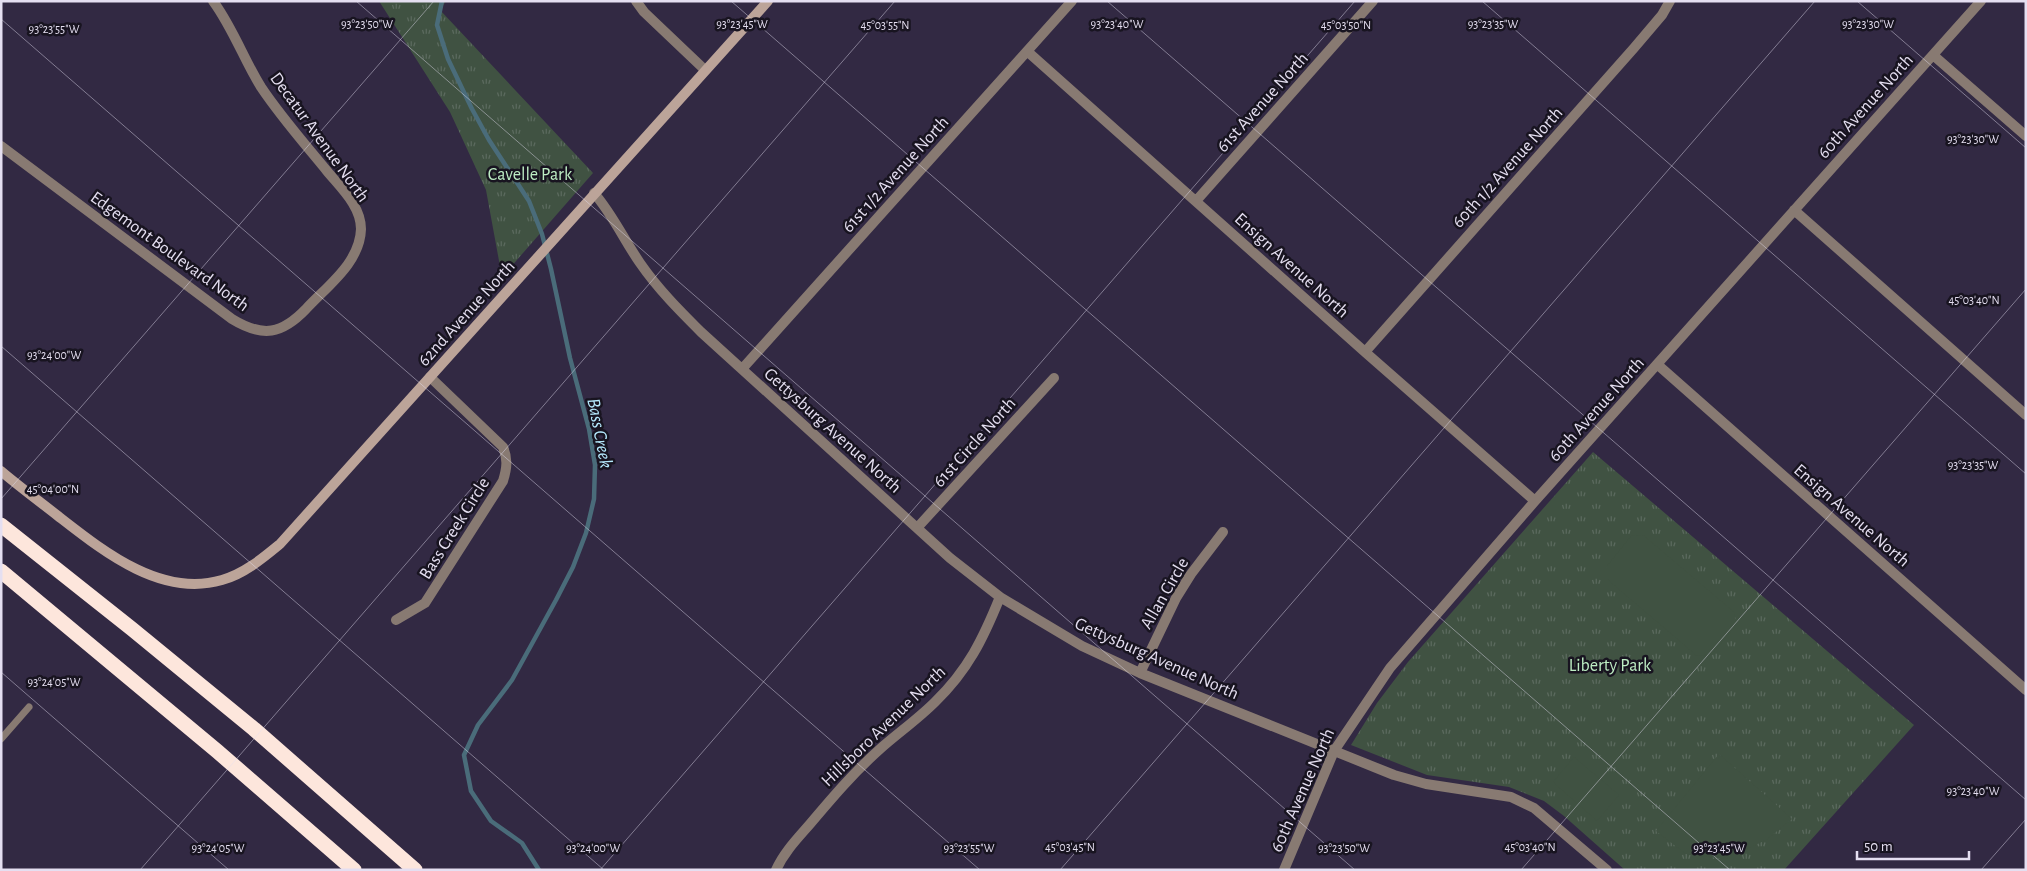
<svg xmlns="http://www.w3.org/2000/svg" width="2027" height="871" font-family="'Alegreya Sans',sans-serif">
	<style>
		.park { fill: url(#park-tufts) }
		.pitch { fill: #405242 }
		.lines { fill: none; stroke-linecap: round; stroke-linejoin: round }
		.stream { stroke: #4a6c7a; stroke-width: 4.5 }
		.lane { stroke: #887a72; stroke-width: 7 }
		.street { stroke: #887a72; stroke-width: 10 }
		.secondary { stroke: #bca499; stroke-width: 10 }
		.highway { stroke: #fde6dc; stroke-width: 15 }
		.ticks { fill: none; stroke: #e5dff1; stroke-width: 1; stroke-opacity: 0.45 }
		.labels { text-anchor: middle; stroke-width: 5; stroke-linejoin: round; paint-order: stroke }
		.street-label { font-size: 18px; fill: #e5dff1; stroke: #181420 }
		.park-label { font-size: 18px; fill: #beeec4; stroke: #181420 }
		.water-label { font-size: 19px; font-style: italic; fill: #b5e9fd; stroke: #181420 }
		.ticks-label { font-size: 12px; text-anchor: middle; fill: #e5dff1; stroke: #181420; stroke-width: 5; stroke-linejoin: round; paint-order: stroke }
	</style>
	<defs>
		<pattern id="park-tufts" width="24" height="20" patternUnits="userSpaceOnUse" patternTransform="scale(1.25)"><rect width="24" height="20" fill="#405242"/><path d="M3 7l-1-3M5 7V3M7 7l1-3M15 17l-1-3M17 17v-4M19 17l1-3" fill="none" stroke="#5b6a5e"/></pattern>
	</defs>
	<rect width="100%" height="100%" fill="#322943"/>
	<path class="park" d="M379,1H446L440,10L593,173L502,277L486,190L450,112Z
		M1593,452L1914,725L1784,870H1625L1564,816L1544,801L1509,787L1427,775L1351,745L1377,703L1408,662Z"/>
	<path class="pitch" d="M1643,535L1734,612L1736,625L1712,654L1697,656L1607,579V566L1631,536Z
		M1719,754L1792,819L1766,840L1725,859L1686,854L1656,831Z
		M1574,757L1619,795L1597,821L1553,782Z"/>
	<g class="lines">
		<path class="stream" d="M442,1L437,25L448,59L472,109L489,140L529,201L542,234L551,269L570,358L589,429L595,465L594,499L586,533L573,567L556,600L512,680L478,725L464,755L471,791L491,821L522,843L539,870"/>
		<path class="lane" d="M1,739L29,707"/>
		<path class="street" d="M636,1L644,12L705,70
			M1028,52L1365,352L1535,501
			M1933,55L2026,136
			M1,146L232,319C263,338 282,334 306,309C327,286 360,263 361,229C361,206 341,188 327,171C305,144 281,117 261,87C244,60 233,28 213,1
			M594,193C613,215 624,240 640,263C658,289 679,310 701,332L950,558L1000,597L1082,646L1140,673L1394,775L1426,784L1511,797L1534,808L1607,870
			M1196,201L1373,1
			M1794,210L2026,415
			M1365,352L1634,48L1662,15L1670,1
			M1658,365L2026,690
			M742,369L1072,1
			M917,528L1054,378
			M396,620L425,603L503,481C507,468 508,459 503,447L430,377
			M1140,673L1176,598L1191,574L1223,532
			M776,870C784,852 798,838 810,824C832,798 854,772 880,749C898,733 918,719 935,702C968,670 983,639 1000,597
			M1284,870L1334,751L1390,668L1535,501L1981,1"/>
		<path class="secondary" d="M1,471C20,487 39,501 58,516C103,551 161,598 222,580C244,574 263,558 280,544L768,1"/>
		<path class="highway" d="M1,525L132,629L254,729L415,870
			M1,571L217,751L354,870"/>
	</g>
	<path class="ticks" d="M356,1L1355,870M731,1L1730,870M1107,1L2026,800M1482,1L2026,474M1857,1L2026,148M1,19L980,870M1,346L604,870M1,499L434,1M1,672L229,870M140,870L895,1M600,870L1355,1M1060,870L1815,1M1521,870L2026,289M1981,870L2026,819"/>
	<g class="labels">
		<g class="street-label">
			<text transform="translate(1262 102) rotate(-48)" y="6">61st Avenue North</text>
			<text transform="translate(1865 106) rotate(-48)" y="6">60th Avenue North</text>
			<text transform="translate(320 137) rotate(54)" y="6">Decatur Avenue North</text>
			<text transform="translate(1507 167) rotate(-48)" y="6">60th 1/2 Avenue North</text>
			<text transform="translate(895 174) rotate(-48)" y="6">61st 1/2 Avenue North</text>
			<text transform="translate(170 251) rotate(36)" y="6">Edgemont Boulevard North</text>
			<text transform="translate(1292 265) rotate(42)" y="6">Ensign Avenue North</text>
			<text transform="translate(466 313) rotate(-48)" y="6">62nd Avenue North</text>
			<text transform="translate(1596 409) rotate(-48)" y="6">60th Avenue North</text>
			<text transform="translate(833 430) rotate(42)" y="6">Gettysburg Avenue North</text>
			<text transform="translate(974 442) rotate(-48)" y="6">61st Circle North</text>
			<text transform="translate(1852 515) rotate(41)" y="6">Ensign Avenue North</text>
			<text transform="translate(454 528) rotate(-58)" y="6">Bass Creek Circle</text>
			<text transform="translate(1164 593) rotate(-60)" y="6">Allan Circle</text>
			<text transform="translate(1157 658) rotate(24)" y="6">Gettysburg Avenue North</text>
			<text transform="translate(883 726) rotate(-44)" y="6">Hillsboro Avenue North</text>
			<text transform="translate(1302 790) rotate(-66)" y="6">60th Avenue North</text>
		</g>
		<g class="park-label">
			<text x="530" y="180">Cavelle Park</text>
			<text x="1610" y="671">Liberty Park</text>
		</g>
		<g class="water-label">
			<text transform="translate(601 433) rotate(79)" y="7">Bass Creek</text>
		</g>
	</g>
	<g class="ticks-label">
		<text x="367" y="28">93°23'50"W</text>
		<text x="742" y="28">93°23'45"W</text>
		<text x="1493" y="28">93°23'35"W</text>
		<text x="1868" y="28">93°23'30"W</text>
		<text x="1117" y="28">93°23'40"W</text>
		<text x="885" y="29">45°03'55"N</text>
		<text x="1346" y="29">45°03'50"N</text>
		<text x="54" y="33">93°23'55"W</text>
		<text x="1973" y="143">93°23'30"W</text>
		<text x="1974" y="304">45°03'40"N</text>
		<text x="54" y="359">93°24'00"W</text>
		<text x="1973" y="469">93°23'35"W</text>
		<text x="53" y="493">45°04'00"N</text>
		<text x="54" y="686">93°24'05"W</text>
		<text x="1973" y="795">93°23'40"W</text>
		<text x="1070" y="851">45°03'45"N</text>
		<text x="1530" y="851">45°03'40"N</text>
		<text x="218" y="852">93°24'05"W</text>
		<text x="593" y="852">93°24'00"W</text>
		<text x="969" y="852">93°23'55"W</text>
		<text x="1344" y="852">93°23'50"W</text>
		<text x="1719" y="852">93°23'45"W</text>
	</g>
	<rect width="2027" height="871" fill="none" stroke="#e5dff1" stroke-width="5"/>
	<path d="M1857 851v8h112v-8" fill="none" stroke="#e5dff1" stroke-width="2.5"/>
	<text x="1864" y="851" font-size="15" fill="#e5dff1" stroke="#181420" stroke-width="4" paint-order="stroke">50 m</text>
</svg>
